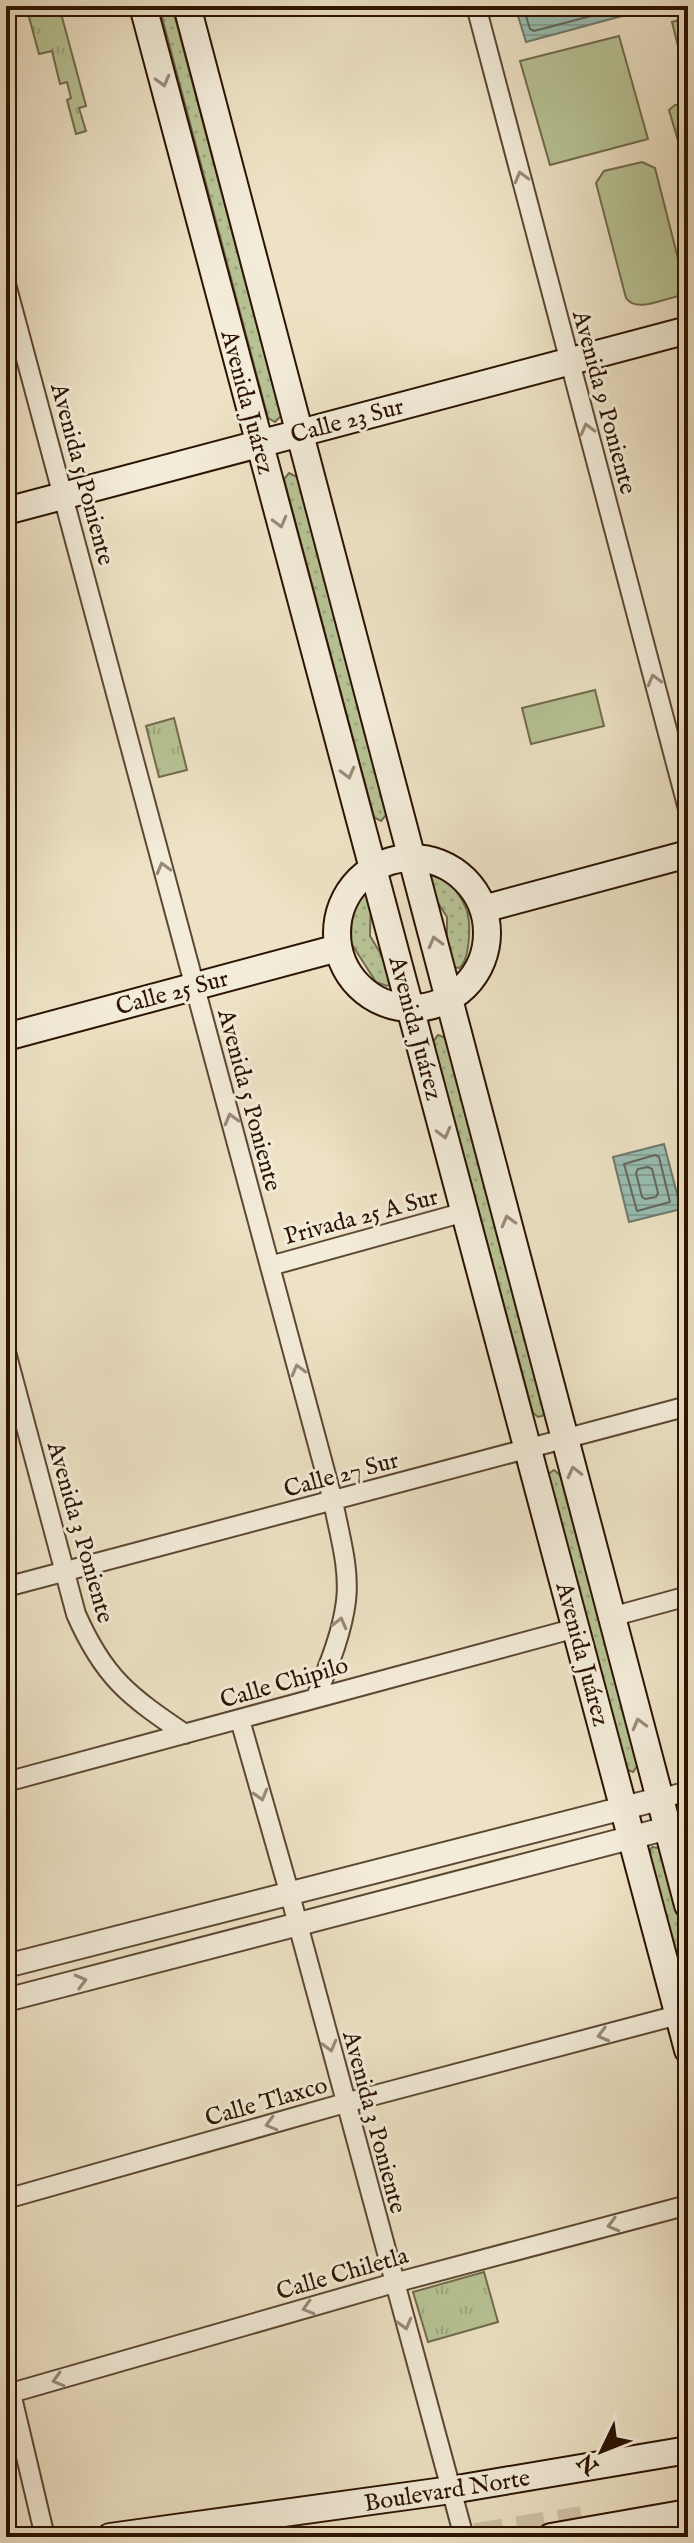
<svg xmlns="http://www.w3.org/2000/svg" width="694" height="2543" font-family="'IM FELL English',serif">
	<style>
		.grass { fill: url(#grass-tufts); stroke: #726b4c; stroke-width: 2 }
		.park { fill: #b7c395; stroke: #726b4c; stroke-width: 2 }
		.garden { fill: url(#garden-dots); stroke: #726b4c; stroke-width: 2 }
		.water { fill: url(#water-rules); stroke: #6d7a6c; stroke-width: 2 }
		.lines { fill: none; stroke-linecap: round; stroke-linejoin: round }
		.shore { stroke: #62685a; stroke-width: 2 }
		.primary-tunnel { stroke: #d0c3a8; stroke-width: 28; stroke-dasharray: 28 14; stroke-linecap: butt }
		.minor-casing { stroke: #5c4733; stroke-width: 22 }
		.tertiary-casing { stroke: #5c4733; stroke-width: 26 }
		.secondary-casing { stroke: #2c1302; stroke-width: 30 }
		.minor { stroke: #f3ecd9; stroke-width: 18 }
		.tertiary { stroke: #f3ecd9; stroke-width: 22 }
		.secondary { stroke: #f3ecd9; stroke-width: 26 }
		.oneway { stroke: #998a78 }
		.labels { text-anchor: middle; stroke-width: 6; stroke-linejoin: round; paint-order: stroke }
		.street-label { font-size: 24px; fill: #2c1302; stroke: #f3ecd9 }
	</style>
	<defs>
		<pattern id="grass-tufts" width="24" height="20" patternUnits="userSpaceOnUse" patternTransform="scale(2)"><rect width="24" height="20" fill="#b7c395"/><path d="M3 7l-1-3M5 7V3M7 7l1-3M15 17l-1-3M17 17v-4M19 17l1-3" fill="none" stroke="#9ea77f"/></pattern>
		<pattern id="garden-dots" width="8" height="8" patternUnits="userSpaceOnUse" patternTransform="scale(2)"><rect width="8" height="8" fill="#b7c395"/><path d="M2 2h.1M6 6h.1" fill="none" stroke="#9ea77f" stroke-width="1.8" stroke-linecap="round"/></pattern>
		<pattern id="water-rules" width="6" height="5" patternUnits="userSpaceOnUse" patternTransform="scale(2)"><rect width="6" height="5" fill="#99beb2"/><path d="M0 2.5h6" fill="none" stroke="#84a297"/></pattern>
	</defs>
	<rect width="100%" height="100%" fill="#ede2c5"/>
	<filter id="stains"><feTurbulence type="fractalNoise" baseFrequency=".0025" numOctaves="4"/><feColorMatrix values="0 0 0 0 .2 0 0 0 0 .09 0 0 0 0 .02 0 0 0 .5 -.17"/></filter>
	<radialGradient id="worn" r=".72"><stop offset=".6" stop-color="#630" stop-opacity="0"/><stop offset="1" stop-color="#630" stop-opacity=".3"/></radialGradient>
	<path class="grass" d="M26,6H59L86,106L79,108L86,131L76,134L67,100L71,98L67,82L60,84L52,51L39,54Z
		M675,105H688V146L679,144L669,110Z
		M174,718L187,770L159,777L146,726Z
		M484,2272L498,2322L428,2342L413,2292Z"/>
	<path class="park" d="M688,17V52L680,54L672,22Z
		M619,36L648,139L550,165L520,61Z
		M642,162L655,168L685,286L679,296C663,299 636,313 626,298L596,183L604,171Z
		M595,690L604,726L531,744L522,708Z"/>
	<path class="garden" d="M159,6H172L281,416L275,422L268,418Z
		M289,473L297,477L387,814L381,821L374,817L284,479Z
		M434,871C446,874 463,899 467,911C471,925 470,960 459,968L453,967L447,961V917L425,882L428,873Z
		M361,889L367,891L371,896L370,936L393,974L392,983L387,986L376,982L351,943L352,898L355,892Z
		M438,1035L446,1038L545,1413L542,1416L538,1417L533,1413L433,1042Z
		M554,1470L560,1475L638,1765L633,1772L626,1769L547,1475Z
		M652,1847L659,1848L661,1852L688,1953V1998L648,1854Z"/>
	<path class="water" d="M515,6H659L526,42Z
		M664,1144L681,1209L629,1222L613,1157Z"/>
	<g class="lines">
		<path class="shore" d="M523,6L530,29L534,31L629,6
			M655,1155L659,1157L670,1202L637,1211L624,1164Z
			M648,1167L652,1169L658,1193L656,1197L645,1199L642,1197L636,1173L638,1169Z"/>
		<path class="primary-tunnel" d="M476,2537L582,2520"/>
		<defs>
			<path id="minor" d="M476,6L688,809
				M6,284L333,1501C339,1533 350,1568 346,1601C342,1634 328,1667 316,1697
				M270,1266L465,1212
				M6,1352L76,1614C104,1678 129,1696 185,1734
				M6,1587L688,1406
				M611,1617L688,1596
				M240,1720L290,1895L464,2537
				M6,1782L576,1628
				M659,1799L688,1791
				M668,1828L688,1822
				M6,2199L345,2103L678,2015
				M6,2386L11,2393L45,2537
				M11,2393L394,2283L688,2205"/>
			<path id="tertiary" d="M6,1966L659,1799
				M6,2000L668,1828"/>
			<path id="secondary" d="M143,6L688,2050
				M187,6L688,1905
				M6,511L688,330
				M337 933a75 75 0 1 1 150 0a75 75 0 1 1-150 0Z
				M483,909L688,854
				M6,1037L338,948
				M110,2537L451,2490L688,2450
				M551,2537L688,2513"/>
		</defs>
		<use href="#minor" class="minor-casing"/>
		<use href="#tertiary" class="tertiary-casing"/>
		<use href="#secondary" class="secondary-casing"/>
		<use href="#minor" class="minor"/>
		<use href="#tertiary" class="tertiary"/>
		<use href="#secondary" class="secondary"/>
	</g>
	<defs><path id="oneway-chevron" d="M-2-3.5L2.5 0L-2 3.5" fill="none" stroke-width="1.6" stroke-linecap="round" stroke-linejoin="round" transform="scale(2)"/></defs>
	<g class="oneway">
		<use href="#oneway-chevron" transform="translate(163 81) rotate(75)"/>
		<use href="#oneway-chevron" transform="translate(521 177) rotate(-105)"/>
		<use href="#oneway-chevron" transform="translate(587 429) rotate(-105)"/>
		<use href="#oneway-chevron" transform="translate(280 522) rotate(75)"/>
		<use href="#oneway-chevron" transform="translate(654 680) rotate(-105)"/>
		<use href="#oneway-chevron" transform="translate(348 773) rotate(75)"/>
		<use href="#oneway-chevron" transform="translate(163 868) rotate(-105)"/>
		<use href="#oneway-chevron" transform="translate(435 942) rotate(-105)"/>
		<use href="#oneway-chevron" transform="translate(231 1119) rotate(-105)"/>
		<use href="#oneway-chevron" transform="translate(444 1133) rotate(75)"/>
		<use href="#oneway-chevron" transform="translate(508 1221) rotate(-105)"/>
		<use href="#oneway-chevron" transform="translate(298 1370) rotate(-105)"/>
		<use href="#oneway-chevron" transform="translate(574 1472) rotate(-104)"/>
		<use href="#oneway-chevron" transform="translate(340 1623) rotate(-76)"/>
		<use href="#oneway-chevron" transform="translate(639 1724) rotate(-105)"/>
		<use href="#oneway-chevron" transform="translate(261 1795) rotate(74)"/>
		<use href="#oneway-chevron" transform="translate(81 1981) rotate(-15)"/>
		<use href="#oneway-chevron" transform="translate(603 2035) rotate(165)"/>
		<use href="#oneway-chevron" transform="translate(330 2046) rotate(75)"/>
		<use href="#oneway-chevron" transform="translate(271 2124) rotate(164)"/>
		<use href="#oneway-chevron" transform="translate(613 2225) rotate(165)"/>
		<use href="#oneway-chevron" transform="translate(308 2308) rotate(164)"/>
		<use href="#oneway-chevron" transform="translate(405 2324) rotate(75)"/>
		<use href="#oneway-chevron" transform="translate(58 2380) rotate(164)"/>
	</g>
	<g class="labels">
		<g class="street-label">
			<text transform="translate(248 402) rotate(75)" y="8">Avenida Juárez</text>
			<text transform="translate(605 402) rotate(75)" y="8">Avenida 9 Poniente</text>
			<text transform="translate(347 420) rotate(-15)" y="8">Calle 23 Sur</text>
			<text transform="translate(83 474) rotate(75)" y="8">Avenida 5 Poniente</text>
			<text transform="translate(172 992) rotate(-15)" y="8">Calle 25 Sur</text>
			<text transform="translate(416 1028) rotate(75)" y="8">Avenida Juárez</text>
			<text transform="translate(250 1100) rotate(75)" y="8">Avenida 5 Poniente</text>
			<text transform="translate(361 1216) rotate(-15)" y="8">Privada 25 A Sur</text>
			<text transform="translate(341 1474) rotate(-15)" y="8">Calle 27 Sur</text>
			<text transform="translate(81 1532) rotate(74)" y="8">Avenida 3 Poniente</text>
			<text transform="translate(583 1654) rotate(75)" y="8">Avenida Juárez</text>
			<text transform="translate(284 1682) rotate(-16)" y="8">Calle Chipilo</text>
			<text transform="translate(266 2101) rotate(-16)" y="8">Calle Tlaxco</text>
			<text transform="translate(375 2122) rotate(75)" y="8">Avenida 3 Poniente</text>
			<text transform="translate(342 2273) rotate(-16)" y="8">Calle Chiletla</text>
			<text transform="translate(447 2490) rotate(-9)" y="8">Boulevard Norte</text>
		</g>
	</g>
	<rect width="694" height="2543" fill="none" stroke="#ede2c5" stroke-width="32"/>
	<rect x="8" y="8" width="678" height="2527" fill="none" stroke="#2c1302" stroke-width="4"/>
	<rect x="16" y="16" width="662" height="2511" fill="none" stroke="#2c1302" stroke-width="2"/>
	<g transform="translate(602 2451) rotate(227)" stroke="#f3ecd9" stroke-width="6" paint-order="stroke">
	<path d="M0-6L14 30L0 20L-14 30Z" fill="#2c1302"/>
	<text y="-12" font-size="22" font-weight="bold" text-anchor="middle" fill="#2c1302">N</text>
	</g>
	<rect width="100%" height="100%" filter="url(#stains)"/>
	<rect width="100%" height="100%" fill="url(#worn)"/>
</svg>
